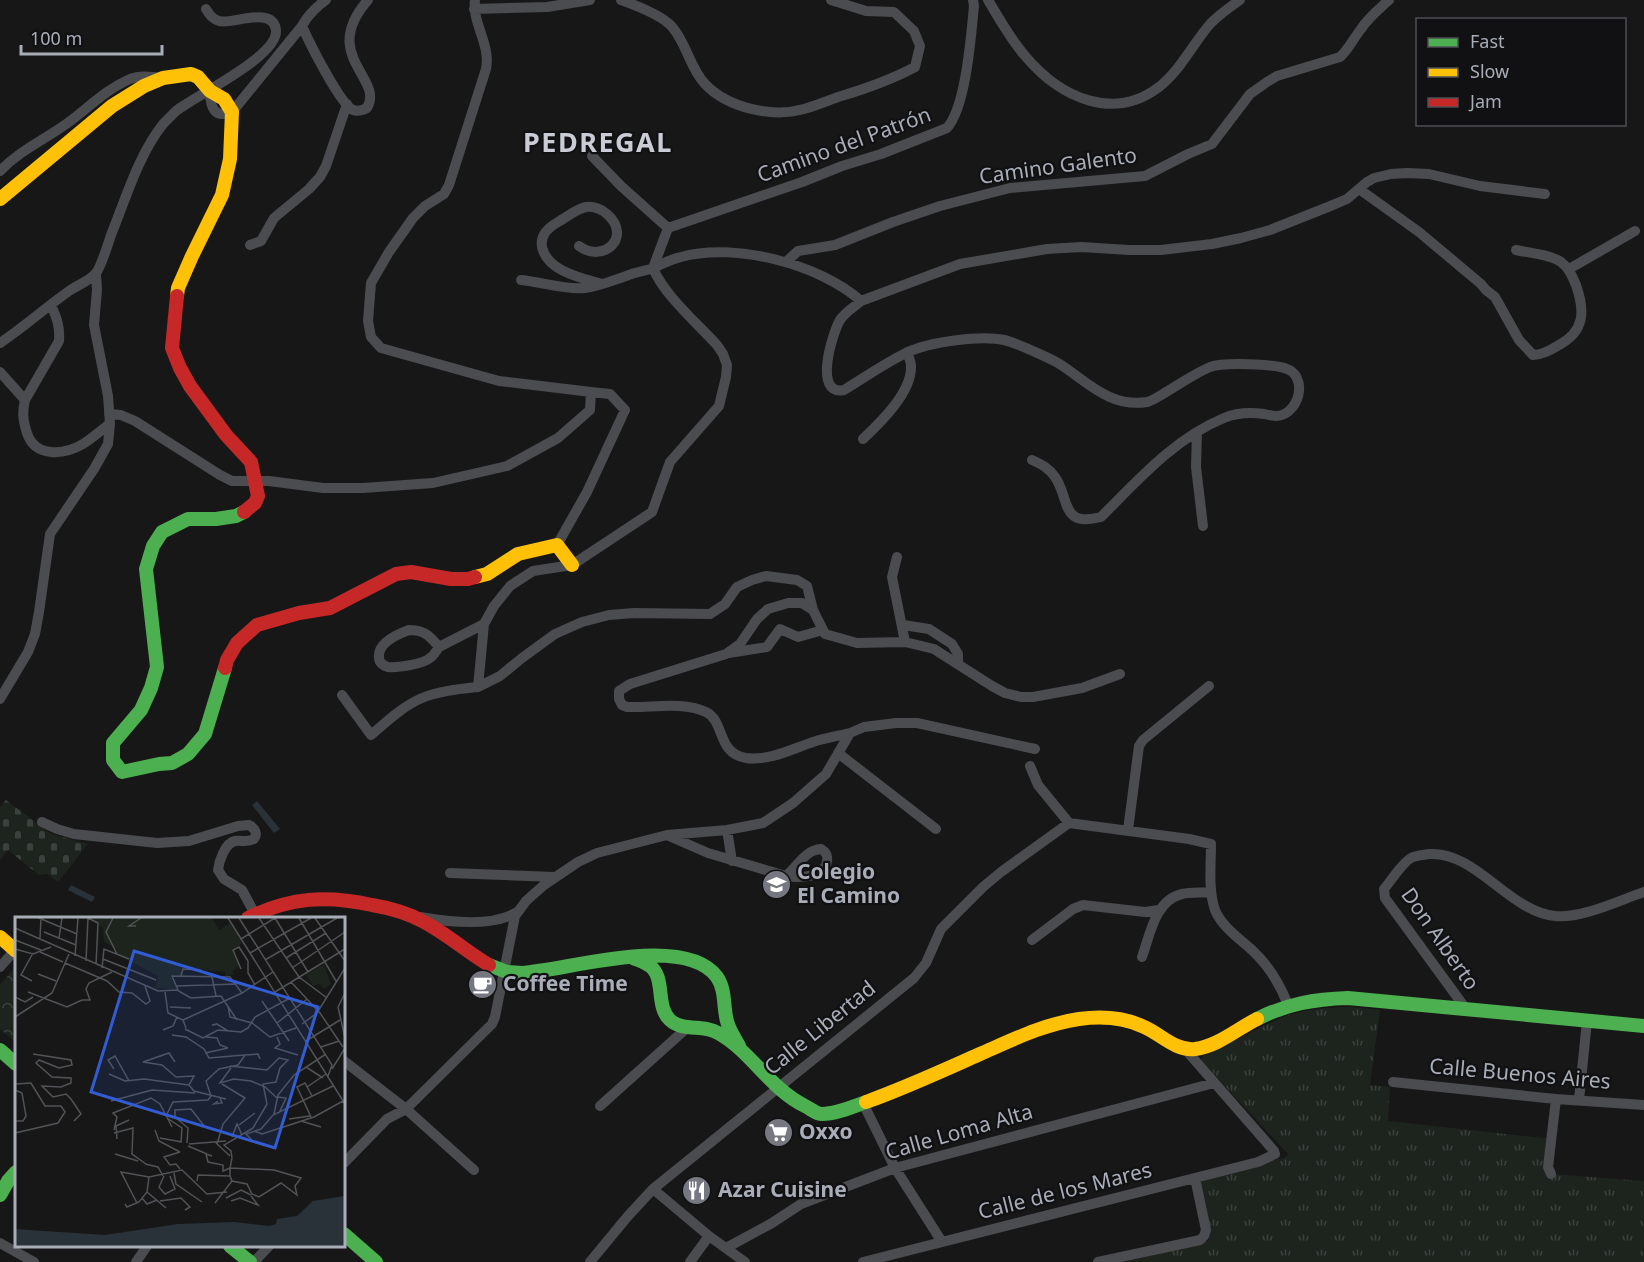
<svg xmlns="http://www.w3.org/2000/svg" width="1644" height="1262" font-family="'Noto Sans',sans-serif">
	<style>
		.grass { fill: url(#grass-tufts) }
		.cemetery { fill: url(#cemetery-stones) }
		.park { fill: url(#park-crowns) }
		.water { fill: #2a3239 }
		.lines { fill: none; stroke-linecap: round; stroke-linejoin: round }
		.street { stroke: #4b4c50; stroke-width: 10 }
		.fast { stroke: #4caf50; stroke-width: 14 }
		.slow { stroke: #ffc107; stroke-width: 14 }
		.jam { stroke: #c62828; stroke-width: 14 }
		.labels { text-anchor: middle; stroke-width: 4.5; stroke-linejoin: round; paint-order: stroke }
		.street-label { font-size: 21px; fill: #a8adb8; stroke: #111113 }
		.poi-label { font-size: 21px; font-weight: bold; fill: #a8adb8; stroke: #111113; text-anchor: start }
		.district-label { font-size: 27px; font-weight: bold; letter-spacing: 1.5px; fill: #c9ccd4; stroke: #111113 }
		.inset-road { fill: none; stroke: #515357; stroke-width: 1.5 }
		.view { fill: #325cd3; fill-opacity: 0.15; stroke: #325cd3; stroke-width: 3 }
		.inset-edge { fill: none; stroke: #a8adb8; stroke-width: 3 }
	</style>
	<defs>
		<pattern id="grass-tufts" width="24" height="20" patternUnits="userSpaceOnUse" patternTransform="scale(1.5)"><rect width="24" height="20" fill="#1d241e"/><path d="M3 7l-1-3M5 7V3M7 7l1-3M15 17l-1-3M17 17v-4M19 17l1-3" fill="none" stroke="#3b413d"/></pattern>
		<pattern id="cemetery-stones" width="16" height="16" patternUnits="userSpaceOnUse" patternTransform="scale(1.5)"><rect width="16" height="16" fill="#1d241e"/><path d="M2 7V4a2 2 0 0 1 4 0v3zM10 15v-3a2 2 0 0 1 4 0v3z" fill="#3b413d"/></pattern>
		<pattern id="park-crowns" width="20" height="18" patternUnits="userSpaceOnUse" patternTransform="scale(1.5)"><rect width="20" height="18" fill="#1d241e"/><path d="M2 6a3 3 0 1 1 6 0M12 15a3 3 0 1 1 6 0" fill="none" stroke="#3b413d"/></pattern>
	</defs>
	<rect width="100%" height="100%" fill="#171717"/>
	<path class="grass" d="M1352,1007L1380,1010L1370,1085L1390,1087L1388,1121L1552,1139L1551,1174L1644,1181V1262H1126L1209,1241L1200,1181L1283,1158L1289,1155L1201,1060L1203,1056L1280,1018C1304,1009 1327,1007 1352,1007Z"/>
	<path class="cemetery" d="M6,800L51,834L88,844L58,882L47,874L39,875L8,850L0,860V807Z"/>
	<path class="park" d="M16,966V1043L0,1029V985Z"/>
	<path class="water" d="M257,801L280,829L274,833L252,805Z
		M71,885L95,897L92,902L68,890Z"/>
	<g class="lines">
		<path class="street" d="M475,0C472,24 491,44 486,69L449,185L444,194L425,206L413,218L389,252L371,283L368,321L371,337L381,348L499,381L591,392
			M621,0C635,5 664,16 673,28C687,45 690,68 705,84C728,108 772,118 804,109C815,106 827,101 838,97C865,89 891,80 915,67L920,46L914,31L894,12L866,11L831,0
			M988,0C1000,20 1011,40 1026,57C1060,97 1113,122 1159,87C1181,70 1193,43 1211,23C1220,14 1230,7 1240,0
			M474,9L547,7L590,0
			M302,26C309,42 340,104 353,110C358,112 363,110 367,108C385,78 319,56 368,0
			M210,91C210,107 214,119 232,112L302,26C308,15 316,7 326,0
			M592,156L621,186L668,228
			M0,171C20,150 46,139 69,122C89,107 107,89 130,79C141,75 151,77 162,78
			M1359,189L1419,232L1481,284L1486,290L1495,297L1519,340L1533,355C1542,355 1551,350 1559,345C1585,331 1585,311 1576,285C1572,276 1569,268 1561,262C1549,254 1530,253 1516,250
			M250,245L261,241L274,218L309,189L320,177L326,166L347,104
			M579,246C603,264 633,237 607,214C602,209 593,206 586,207C576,209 567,217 558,222C548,228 540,235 542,247C547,271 581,278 602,284
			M786,262L798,251L835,245L893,222L940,206L1010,188L1145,176L1188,154L1212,144L1250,94L1267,82L1277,76L1340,57C1349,49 1353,39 1361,29C1368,18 1379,9 1389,0
			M1569,269L1635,231
			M521,280C542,282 564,290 585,288C601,286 614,280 629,275C636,272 644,271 651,269C661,265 670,259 681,257C734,242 820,264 861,301C854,307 845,312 840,320C832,334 813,396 844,390C864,378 885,363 906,353C928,342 980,335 1004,340C1014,342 1049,358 1058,363C1087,381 1109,408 1147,402C1152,401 1158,397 1163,394C1178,385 1194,374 1210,367C1224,362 1274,364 1287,369C1296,372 1300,382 1299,391C1298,402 1290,415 1277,416C1273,416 1268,415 1264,414C1250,412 1236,413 1224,418C1175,438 1138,480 1101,517C1060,528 1070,498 1055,477C1049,468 1041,464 1032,460
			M861,301L960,264L1047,249L1081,247L1129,250H1161L1212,244L1241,238L1270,230L1328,207L1347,199L1367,182L1374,178L1391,174L1407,173L1429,174L1480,186L1545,194
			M51,305C57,318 60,327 59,341L25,400C22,413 23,421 27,433C35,458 64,455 83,444C93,438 101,430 110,424
			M0,343C24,327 45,308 69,291C76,286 91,280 96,273C101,267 108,244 111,235C126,198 138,156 163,124C167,120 172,115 176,111C195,96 279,56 276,30C273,5 232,25 219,21C212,19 209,14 206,9
			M0,372L25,400
			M109,414L121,415L135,421L220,475L232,481H269L323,488H363L433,483L507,466L558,438L590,410L591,392L610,394L625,410L587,492L557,545
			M1197,432L1196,467L1203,526
			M863,439C881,422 912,392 911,366C911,361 908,356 907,352
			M897,557L892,577L905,642
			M813,610L802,603H788L768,609L757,619L740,644L726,654L630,684L619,691V699L622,705L627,707C652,708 682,701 706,712C725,721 717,754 746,758C770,761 792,749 813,742C825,738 838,736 850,733
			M903,625L929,629L952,644L958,654V663
			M409,630C424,630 429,635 439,647C436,651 434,656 430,658C423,664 398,668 388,667C383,666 379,662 379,658C377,643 398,634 409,630Z
			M439,647L484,624
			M729,653L767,647L780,629L798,637L823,630
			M478,687L500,676L522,658L555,634L582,622L609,615L634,613L710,614L725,604L737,587L752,580L766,576L797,580L807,586L813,610L825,634L857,643L905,642L934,649L992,686L1005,693L1021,697H1033L1082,688L1120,674
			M342,695L371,735C386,722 403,706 422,698C439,691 460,689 478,687L484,624L494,606L510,586L533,571L572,565L652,512L670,462L719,406L726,377L727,365L723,354L717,345C697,323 664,295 653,268L668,228L802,182L842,166L881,154L947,128C966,107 971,36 974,6L973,0
			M0,699L28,652L35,634L39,612L50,534L94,469L108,444L110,424L108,396L94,325L97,290L96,274
			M838,753L936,829
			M1030,766L1038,785L1069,823L1189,839L1211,844C1211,865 1208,890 1215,910C1222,927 1239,938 1253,951C1269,966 1280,984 1288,1005
			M42,822L57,829L74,834L157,843L189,841L238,826L249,825C255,828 258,834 254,839C247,843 242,840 235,841C225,843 219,861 218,870L224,879L242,890L255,914
			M727,830L732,861
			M1128,830L1139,746L1143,740L1209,686
			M669,836L708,853L786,876C799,878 825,878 827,861C828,855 826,852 821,849C805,850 798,866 786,876
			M450,873L555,877
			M420,917C448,922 493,927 517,912
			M1032,940L1073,909L1083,905L1145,912L1159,910
			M1142,957C1150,935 1155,900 1182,894C1191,892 1202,893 1211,892
			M0,967L15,950
			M1466,1009L1385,898L1384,889C1391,881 1402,863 1411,858C1416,855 1424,855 1429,854C1476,851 1508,911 1555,916C1581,919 1620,900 1644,892
			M344,1061L406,1109L474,1170
			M1393,1082L1556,1099L1644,1105
			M1579,1100L1587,1021
			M863,1103L895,1168L942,1242
			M600,1106L688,1027
			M344,1163L387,1119L406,1109L492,1024L495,1017L515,916L526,901L544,885L578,862L597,853L667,835L727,830L763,823L793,803L826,774L850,733L864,727L896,723H917L1035,749
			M1551,1174L1548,1167L1556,1099
			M653,1189L709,1236L745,1262
			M0,1243L34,1262
			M726,1248L772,1223L801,1204L895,1168L1214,1083
			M136,1262L147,1246
			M254,1262L269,1246
			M590,1262L628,1216L653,1189L914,978L926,963L941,929L983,887L1001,872L1069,823
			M690,1262L709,1236
			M863,1262L1258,1162L1275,1154L1274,1151L1185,1049
			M1098,1262L1200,1240L1204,1236L1206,1230L1195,1178"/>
		<path class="fast" d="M225,668L205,734L188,754L172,763L159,764L122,772L113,760V743L141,710L151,688L157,667L146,569L153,546L162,532L188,519H216L236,516L244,512
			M633,958C639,960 645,962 650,966C666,978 655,1006 670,1020C683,1032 704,1024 718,1033C752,1052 769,1088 805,1106C811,1109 816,1114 822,1114C836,1114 852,1107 866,1102
			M489,965L507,972L522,973C569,970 684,933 717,977C726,990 723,1007 727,1021C729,1030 735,1038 739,1046
			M1257,1019C1286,1004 1315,999 1348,998L1644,1026
			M0,1050L16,1064
			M0,1195L8,1181L16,1172
			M344,1234L376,1262
			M230,1246L250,1262"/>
		<path class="slow" d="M0,199L112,106L144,86L163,78L191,74L198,77L210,91L224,99L232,112L230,159L222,195L192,256L178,288L177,296
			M475,577L487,574L518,554L557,545L572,565
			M0,937L16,951
			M866,1102C905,1088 942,1071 980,1054C1012,1040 1044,1024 1079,1019C1101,1016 1122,1017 1142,1026C1160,1033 1174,1051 1195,1049C1218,1046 1237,1029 1257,1019"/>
		<path class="jam" d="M177,296L172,348L180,368L190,386L226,435L251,462L258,496L255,503L244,512
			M225,668L227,660L237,643L257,625L299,613L330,608L396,574L411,572L451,579H468L475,577
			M248,918C290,897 327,895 372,905C390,908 408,913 424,922C447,934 467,952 489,965"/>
	</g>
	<defs>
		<symbol id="school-disc" viewBox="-11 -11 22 22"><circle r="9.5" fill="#757880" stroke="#111113"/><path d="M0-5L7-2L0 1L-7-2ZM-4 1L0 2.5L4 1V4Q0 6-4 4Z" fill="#fff"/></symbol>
		<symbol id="cafe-disc" viewBox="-11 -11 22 22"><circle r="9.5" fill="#757880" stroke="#111113"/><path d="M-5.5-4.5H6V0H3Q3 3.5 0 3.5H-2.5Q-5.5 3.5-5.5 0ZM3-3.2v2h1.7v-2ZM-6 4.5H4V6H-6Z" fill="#fff"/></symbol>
		<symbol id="supermarket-disc" viewBox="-11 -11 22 22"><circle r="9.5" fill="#757880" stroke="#111113"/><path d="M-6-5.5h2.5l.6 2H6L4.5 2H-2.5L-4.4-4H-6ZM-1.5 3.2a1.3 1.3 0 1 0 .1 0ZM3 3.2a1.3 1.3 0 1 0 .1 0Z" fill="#fff"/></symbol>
		<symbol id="restaurant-disc" viewBox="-11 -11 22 22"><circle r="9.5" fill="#757880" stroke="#111113"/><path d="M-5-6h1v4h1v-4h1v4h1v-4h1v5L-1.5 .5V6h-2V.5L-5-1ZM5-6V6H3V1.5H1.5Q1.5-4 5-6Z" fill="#fff"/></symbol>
	</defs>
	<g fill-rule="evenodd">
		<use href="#school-disc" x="760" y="868" width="33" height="33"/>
		<use href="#cafe-disc" x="466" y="968" width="33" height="33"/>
		<use href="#supermarket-disc" x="762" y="1116" width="33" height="33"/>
		<use href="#restaurant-disc" x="680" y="1174" width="33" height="33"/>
	</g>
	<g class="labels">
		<g class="street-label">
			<text transform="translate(844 145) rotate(-20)" y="7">Camino del Patrón</text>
			<text transform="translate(1058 166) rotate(-8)" y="7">Camino Galento</text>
			<text transform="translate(1440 939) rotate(55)" y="7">Don Alberto</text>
			<text transform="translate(820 1028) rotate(-39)" y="7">Calle Libertad</text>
			<text transform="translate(1520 1074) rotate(5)" y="7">Calle Buenos Aires</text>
			<text transform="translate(959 1132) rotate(-16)" y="7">Calle Loma Alta</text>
			<text transform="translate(1065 1191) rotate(-14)" y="7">Calle de los Mares</text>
		</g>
		<g class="poi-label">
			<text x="797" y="879">Colegio<tspan x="797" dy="24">El Camino</tspan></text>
			<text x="503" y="991">Coffee Time</text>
			<text x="799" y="1139">Oxxo</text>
			<text x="718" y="1197">Azar Cuisine</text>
		</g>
		<g class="district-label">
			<text x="598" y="152">PEDREGAL</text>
		</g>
	</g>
	<g transform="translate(15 917)">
		<rect width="330" height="330" fill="#171717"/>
		<path d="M73,1H197L204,13L215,6L228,26L218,32L224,48L217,55L220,57L210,60V55L167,51L166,58H155L162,72L140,71L143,59L102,37V32L89,25L88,11Z" fill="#1d241e"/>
		<path d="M309,47L316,67L309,72L304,67L298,69L291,58Z" fill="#1d241e"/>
		<path d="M330,279V329H0V312L90,318L163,307L219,305L254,309L261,307L262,302L282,299L298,284Z" fill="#2a3239"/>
		<path class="inset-road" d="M24,1L62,17M73,1L83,6L81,48M98,1L91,15L102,37M213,1L330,187M224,1L317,148L313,159M244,1L284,60L312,81M260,1L293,55M284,1L321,64M300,1L330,44M121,9H114L126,1M0,11L143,74L162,73L176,81L206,79L222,103M29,15L61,28M25,21L26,1M44,21L47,1M226,22L260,1M0,23L26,33M0,32L18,37L36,30M25,35L48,45M235,36L296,1M60,39L63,1M271,41L311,16M88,42L141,63M250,43L322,1M71,44L73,1M233,44V56L240,68M50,46L92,64L104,75L117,76L131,87L135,84L130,69M87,51L89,32L114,42M277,51L330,15M226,52L218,33L224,30L233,44M23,57L41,64M166,59L168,52L186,53M197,60L201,79M17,64L6,58L18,36M276,65L305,96L328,130M161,69L221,67M163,73L157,59L215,60L227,76M13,75L52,90L67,83H75L71,72L74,66L97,55M150,75L153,96L168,103L171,111M260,75L330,32M330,76L323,90L330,121M0,80L10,85L18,80M247,84L274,124M213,89L215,100L237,106L255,120L281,111M155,90L176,91M0,100L37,76L54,37M168,103L227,76L258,55M262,106L292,82M202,107L197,108H198L202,107L213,114M287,107L302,96L330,51M170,112L188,121L203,113L226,115L233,111L240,100L275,81M148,113L158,109L162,100M157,118L171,120L189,132L194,141L229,138M191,120L202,121L205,128L213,131M262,120L265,127L260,131L283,138M291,124L325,103M306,130L324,124M190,136L213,131M18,137L56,143L57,148L44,151L24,143L21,146L37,160L56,161V166L46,170L27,169L38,180L51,177L56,182L66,197L59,204M160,145L154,136L128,145L147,148L161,160L179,159L174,168L179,174L211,182M215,149L252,153L264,141L273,143L265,151L261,165L248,167L252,187L238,211M291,150L308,161M216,151L205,166L219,162L236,164L250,170L262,181M99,152L93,143L100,139L114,164M317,152L330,131M94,157L110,164L129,162L174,168M0,167L16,166L30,189H46L50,195L43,206L0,216M292,170L311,157M0,173L7,176L11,199L8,204H0M263,180L271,181L264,196M96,184L137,173L180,176M203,184L199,187L207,186L205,181M259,197L263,178L279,158L311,137M151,199L158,185L193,183L196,179L191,164L204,152L223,148L230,138L243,137L245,142M296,200L282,170L290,166L297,179M152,201L167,211L166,225M274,202L295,199M286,204L306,210M224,208L240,196M99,213L102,200L98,196L136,181L145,187L157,210M140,213L144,224L165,235M239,214L247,217L299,200L328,184M99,216L118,211L117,237L131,247M217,220L222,207L227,218M145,221L167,225M102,222L101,209L114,203M237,223L231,217L246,212L258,198L318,169M172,226L173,211L160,200V193L176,192L190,210L207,214M201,226L215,239M174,227L211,224M202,227L208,207L230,181L207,167M173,229L192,237M165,235L149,240L155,248L161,247L165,252M100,237L123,244M197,239L191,237L193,245L208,248V254L215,251L259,253L286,261L280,269L282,278L266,266L244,280L237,277L232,267L217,264L215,259V251L217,241L216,234L209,228L238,211M130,247L143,250L148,259M159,256L161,267L187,285M149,259L144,270L150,277L160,272L155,259M182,264L183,258L215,259M132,275L151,291M127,281L132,287L142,283M211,281L226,273L236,278M145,284L166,281L175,290L170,293M216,284L225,281L243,288L236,279M122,286L106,255L134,260L167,253L192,277L212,275M200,286L217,264M110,287L112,290L124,285L132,275L134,260"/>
		<path class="view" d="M119,34L303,90L260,231L76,175Z"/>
		<rect width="330" height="330" class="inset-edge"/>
	</g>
	<rect x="1416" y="18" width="210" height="108" fill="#111113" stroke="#4d4f55" stroke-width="1.5"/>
	<rect x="1428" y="38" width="30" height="9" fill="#4caf50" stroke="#4d4f55" stroke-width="1.5"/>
	<text x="1470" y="48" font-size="18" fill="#a8adb8">Fast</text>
	<rect x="1428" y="68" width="30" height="9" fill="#ffc107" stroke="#4d4f55" stroke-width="1.5"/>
	<text x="1470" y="78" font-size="18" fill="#a8adb8">Slow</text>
	<rect x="1428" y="98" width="30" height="9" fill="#c62828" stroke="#4d4f55" stroke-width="1.5"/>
	<text x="1470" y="108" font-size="18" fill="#a8adb8">Jam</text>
	<path d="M21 45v9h141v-9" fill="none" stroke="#a8adb8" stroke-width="3"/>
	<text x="30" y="45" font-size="18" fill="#a8adb8" stroke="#111113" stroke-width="4.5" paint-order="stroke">100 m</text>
</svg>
